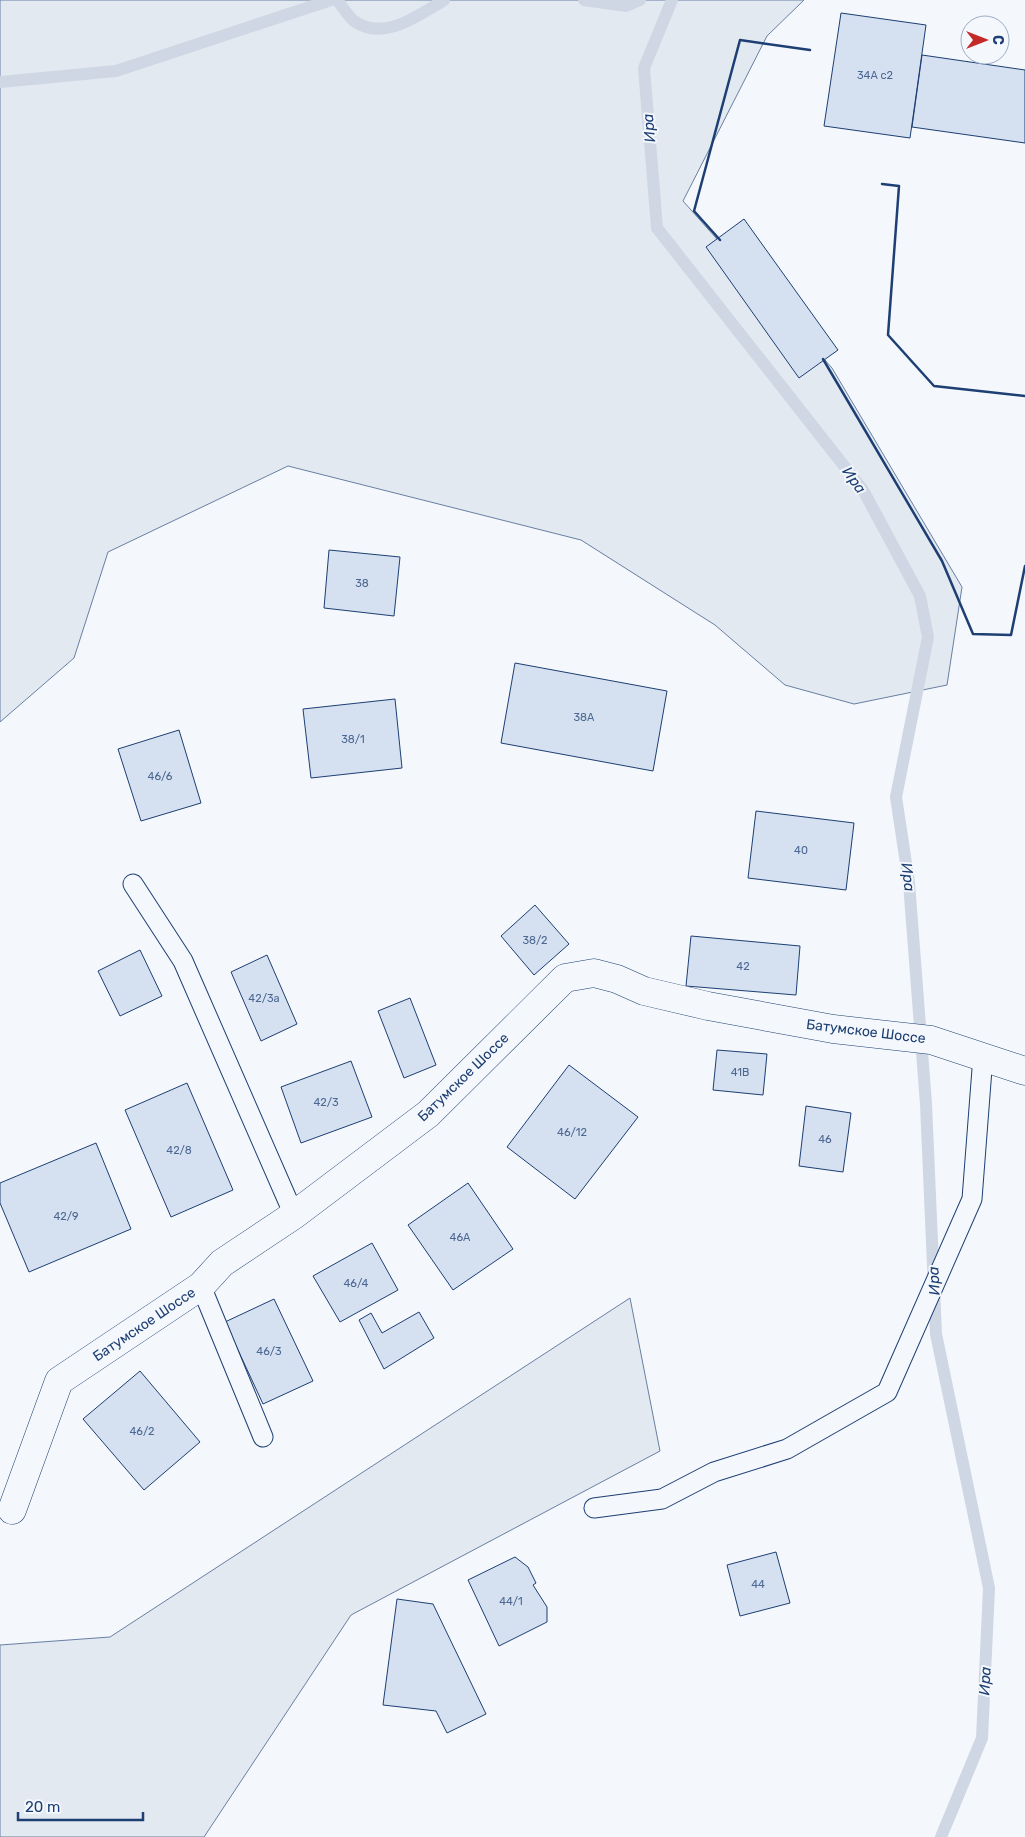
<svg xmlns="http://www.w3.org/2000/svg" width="1025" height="1837" font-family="Rubik,sans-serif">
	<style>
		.green { fill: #e3e9f0; stroke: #687fa3 }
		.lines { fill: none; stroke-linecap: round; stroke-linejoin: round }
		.stream { stroke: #cfd7e4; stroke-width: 12 }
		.building { fill: #d5e0f0; stroke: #1d3f73 }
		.service-casing { stroke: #1d3f73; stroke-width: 21 }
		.minor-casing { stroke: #1d3f73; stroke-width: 29 }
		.service { stroke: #f4f7fb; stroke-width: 19 }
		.minor { stroke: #f4f7fb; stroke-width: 28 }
		.wall { stroke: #1d3f73; stroke-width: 2.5 }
		.labels { text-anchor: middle; stroke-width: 4; stroke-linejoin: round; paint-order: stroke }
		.number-label { font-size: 11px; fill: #4b6792 }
		.street-label { font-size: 14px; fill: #1d3f73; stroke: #f4f7fb }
		.water-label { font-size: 15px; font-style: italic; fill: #1d3f73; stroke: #f4f7fb }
	</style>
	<rect width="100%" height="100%" fill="#f4f7fb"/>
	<path class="green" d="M0,0H804L767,36L683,201L832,368L962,587L947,685L854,704L785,685L715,625L581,540L288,466L108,552L74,658L0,722Z
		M630,1298L660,1451L351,1615L204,1837H0V1645L110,1637Z"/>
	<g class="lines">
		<path class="stream" d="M337,0C342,6 348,16 354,21C384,42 419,15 444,0
			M584,0L626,6L640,0
			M672,0L644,68L657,228L863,490L920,596L928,637L896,797L909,883L926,1104L936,1334L989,1588L982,1738L941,1837
			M0,82L116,71L331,0"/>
	</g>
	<path class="building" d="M841,13L926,25L910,138L824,126Z
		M922,55L1025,70V143L912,127Z
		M744,219L838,350L799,378L706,247Z
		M329,550L400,557L394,616L324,608Z
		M515,663L667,691L653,771L501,743Z
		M395,699L402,768L311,778L303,709Z
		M179,730L201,803L141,821L118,749Z
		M756,811L854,823L846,890L748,878Z
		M535,905L569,944L534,975L501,936Z
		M691,936L800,946L796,995L686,986Z
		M140,950L162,996L120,1016L98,971Z
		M267,955L297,1024L261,1041L231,972Z
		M410,998L436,1065L404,1078L378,1011Z
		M717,1050L767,1054L763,1095L713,1090Z
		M351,1061L372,1117L301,1143L281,1087Z
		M569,1065L638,1117L575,1199L507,1147Z
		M187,1083L233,1190L171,1217L125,1110Z
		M806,1106L851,1113L843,1172L799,1166Z
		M96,1143L131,1229L29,1272L0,1203V1183Z
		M468,1183L513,1249L453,1290L408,1225Z
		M372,1243L398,1290L340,1322L313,1276Z
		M274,1299L313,1381L263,1404L225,1322Z
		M419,1312L434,1338L384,1369L359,1320L371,1313L382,1333Z
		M140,1371L200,1442L144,1490L83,1419Z
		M776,1552L790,1603L740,1616L727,1565Z
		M515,1557L528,1567L536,1583L533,1585L547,1607V1622L499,1646L468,1580Z
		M397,1599L433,1604L486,1714L447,1733L436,1711L383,1705Z"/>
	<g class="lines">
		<defs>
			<path id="service" d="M133,884L183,961L294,1215
				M201,1286L263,1437
				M594,1508L662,1499L714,1472L787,1449L887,1392L972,1199L983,1056"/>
			<path id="minor" d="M12,1510L59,1381L201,1286L222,1263L294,1215L428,1114L565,978L594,973L617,979L644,991L708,1006L833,1029L931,1040L1025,1071"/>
		</defs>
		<use href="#service" class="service-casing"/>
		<use href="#minor" class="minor-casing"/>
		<use href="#service" class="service"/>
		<use href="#minor" class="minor"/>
		<path class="wall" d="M882,184L899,186L888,335L934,386L1025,396
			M720,240L694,211L740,40L810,50
			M823,359L942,561L973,634L1011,635L1025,566"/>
	</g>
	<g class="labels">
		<g class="number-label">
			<text x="875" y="79">34А с2</text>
			<text x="362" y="587">38</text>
			<text x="584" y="721">38А</text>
			<text x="353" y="743">38/1</text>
			<text x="160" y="780">46/6</text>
			<text x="801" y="854">40</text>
			<text x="535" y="944">38/2</text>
			<text x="743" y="970">42</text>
			<text x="264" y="1002">42/3а</text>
			<text x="740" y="1076">41В</text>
			<text x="326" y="1106">42/3</text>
			<text x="572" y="1136">46/12</text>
			<text x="825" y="1143">46</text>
			<text x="179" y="1154">42/8</text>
			<text x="66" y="1220">42/9</text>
			<text x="460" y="1241">46А</text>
			<text x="356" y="1287">46/4</text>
			<text x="269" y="1355">46/3</text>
			<text x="142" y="1435">46/2</text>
			<text x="758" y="1588">44</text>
			<text x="511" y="1605">44/1</text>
		</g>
		<g class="street-label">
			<text transform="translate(866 1031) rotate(7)" y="5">Батумское Шоссе</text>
			<text transform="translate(463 1077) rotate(-44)" y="5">Батумское Шоссе</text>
			<text transform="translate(144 1324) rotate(-34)" y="5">Батумское Шоссе</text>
		</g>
		<g class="water-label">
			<text transform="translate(649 128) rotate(-95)" y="5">Ира</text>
			<text transform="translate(854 480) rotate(54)" y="5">Ира</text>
			<text transform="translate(908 877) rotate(83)" y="5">Ира</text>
			<text transform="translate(934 1281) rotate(-93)" y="5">Ира</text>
			<text transform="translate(985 1681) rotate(-87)" y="5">Ира</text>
		</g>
	</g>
	<g transform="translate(985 40) rotate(90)"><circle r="24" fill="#f4f7fb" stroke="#9eadc5"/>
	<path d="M0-4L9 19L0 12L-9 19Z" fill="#c62828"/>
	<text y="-8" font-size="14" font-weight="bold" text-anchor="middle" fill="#1d3f73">С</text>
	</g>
	<path d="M18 1812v8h125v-8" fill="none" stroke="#1d3f73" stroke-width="2.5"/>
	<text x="25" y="1812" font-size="15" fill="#1d3f73" stroke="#f4f7fb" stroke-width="4" paint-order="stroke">20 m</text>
</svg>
